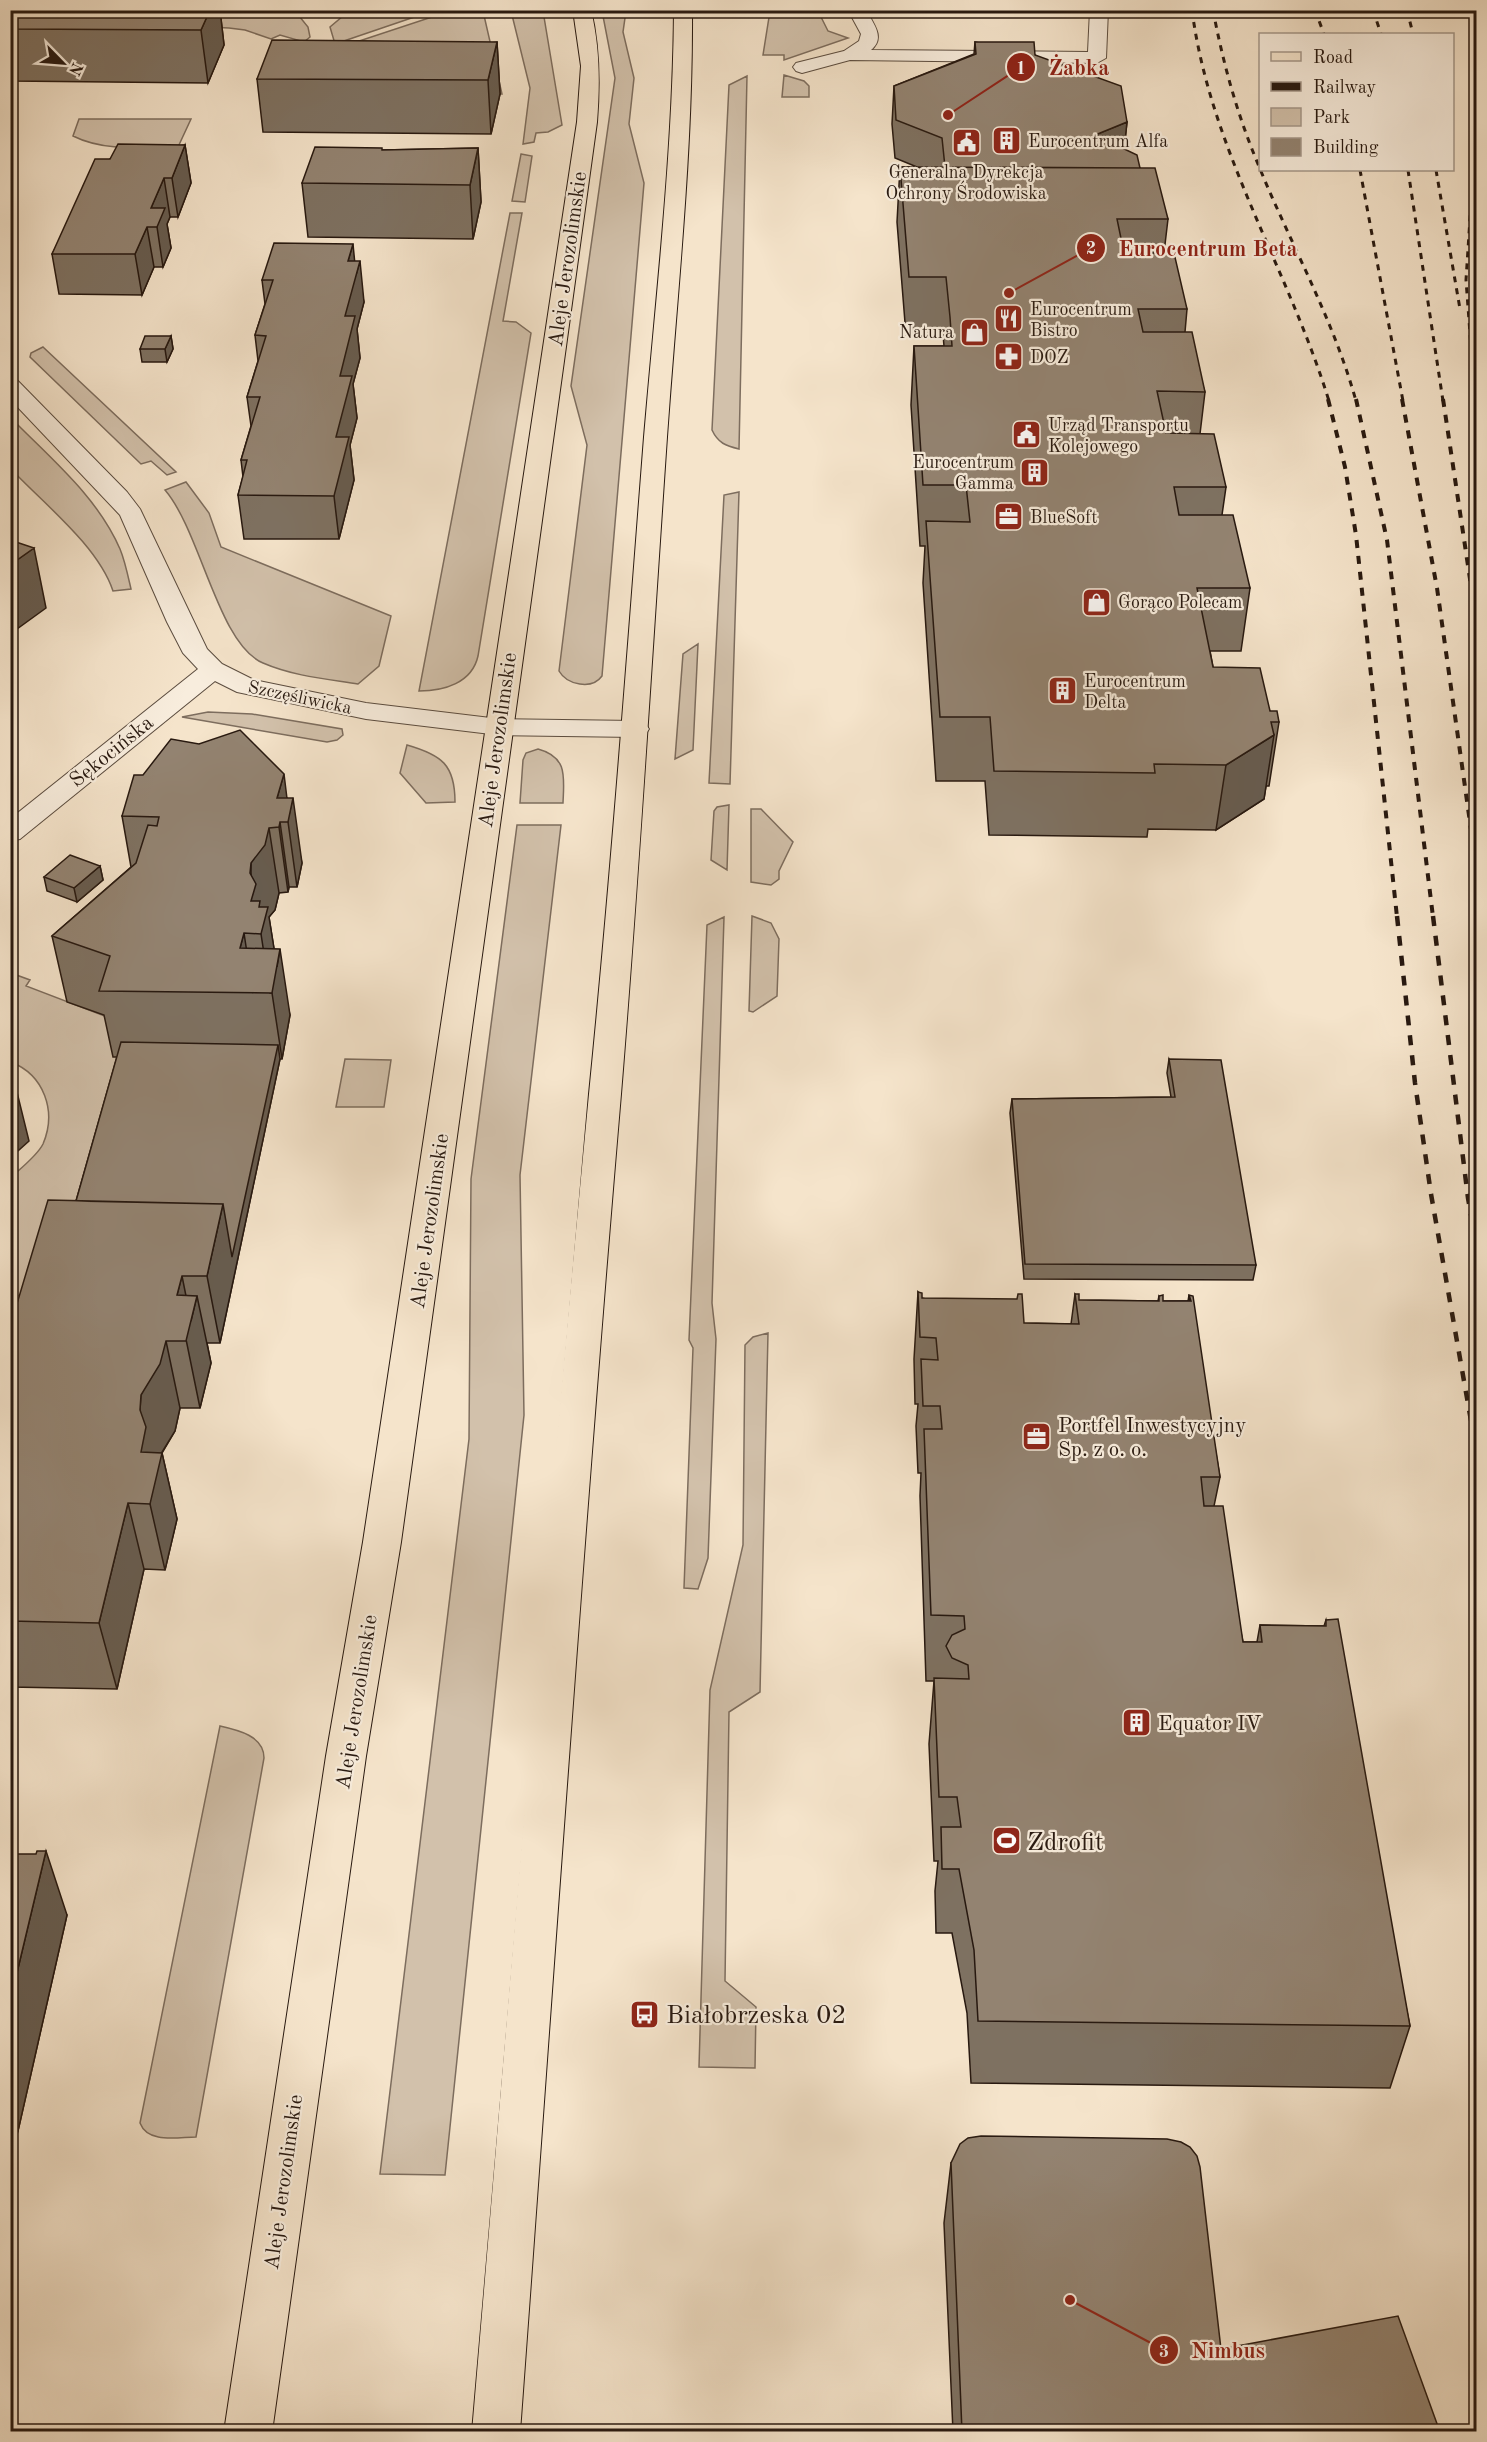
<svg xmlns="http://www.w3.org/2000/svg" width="1487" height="2442" font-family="'Old Standard TT',serif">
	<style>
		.green { fill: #d2c1ab; stroke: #7d6d5e; stroke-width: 1.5 }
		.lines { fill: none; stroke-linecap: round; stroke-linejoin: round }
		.minor-casing { stroke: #5b4c3f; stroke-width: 2 }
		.major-casing { stroke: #281910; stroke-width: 2 }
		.minor { fill: #f8eddd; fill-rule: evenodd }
		.major { fill: #f5e4cb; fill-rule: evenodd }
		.rail-far2 { stroke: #281910; stroke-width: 3; stroke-dasharray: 6 6; stroke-linecap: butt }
		.rail-far1 { stroke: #281910; stroke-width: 4; stroke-dasharray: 8 8; stroke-linecap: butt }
		.rail { stroke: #281910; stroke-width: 4.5; stroke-dasharray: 10 10; stroke-linecap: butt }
		.wall { fill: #7e7161; stroke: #281910; stroke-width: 1.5 }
		.shaded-wall { fill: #675c4f; stroke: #281910; stroke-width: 1.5 }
		.building { fill: #938371; stroke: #281910; stroke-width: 1.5 }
		.labels { text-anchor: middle; stroke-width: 4.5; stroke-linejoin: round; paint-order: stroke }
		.far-poi-label { font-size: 18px; fill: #281910; stroke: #f8eddd; text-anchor: start }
		.far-street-label { font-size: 18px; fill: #281910; stroke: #f8eddd }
		.street-label { font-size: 21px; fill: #281910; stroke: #f8eddd }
		.poi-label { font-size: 21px; fill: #281910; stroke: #f8eddd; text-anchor: start }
		.near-poi-label { font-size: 26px; fill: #281910; stroke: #f8eddd; text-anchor: start }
		.leader { fill: none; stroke: #8f2418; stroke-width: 2 }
		.callout-dot { fill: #8f2418; stroke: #f8eddd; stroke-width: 2 }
		.mark-label { font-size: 18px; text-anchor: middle; font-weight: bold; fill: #fff }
		.callout-label { font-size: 22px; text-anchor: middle; font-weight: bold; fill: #8f2418; stroke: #f8eddd; stroke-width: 4.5; stroke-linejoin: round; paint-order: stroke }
	</style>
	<rect width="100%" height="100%" fill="#f5e4cb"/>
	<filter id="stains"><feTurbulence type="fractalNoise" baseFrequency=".00333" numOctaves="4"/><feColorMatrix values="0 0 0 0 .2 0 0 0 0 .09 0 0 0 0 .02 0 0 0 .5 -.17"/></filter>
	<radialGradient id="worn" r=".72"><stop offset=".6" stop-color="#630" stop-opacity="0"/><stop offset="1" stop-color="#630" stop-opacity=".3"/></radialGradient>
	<path class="green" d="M118,11H295L308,27L310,37L304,42L280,35L271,39L245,30L229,28L105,22Z
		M349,11H432L335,44L330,27Z
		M450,11H483L502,94L353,93L341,47Z
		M511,11H543L562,125L548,132L536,133L534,142L523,144L530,88Z
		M602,11H626L623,32L634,78L629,124L644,183L602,676C592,690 567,685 559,671L587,445L571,386L615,78Z
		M770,11H818L828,31L848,38L784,60V55H763Z
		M784,75L804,81L809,86V97H782Z
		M747,76L739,449C726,446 718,443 712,430L729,85Z
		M79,119H191L178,147C143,147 105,152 73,136Z
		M521,154L532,156L525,202L512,201Z
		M510,213H522L503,321L516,322L531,333L478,656C472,683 444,691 419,691Z
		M43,347L176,472L167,475L151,461L141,464L30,357L31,353Z
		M11,418C50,458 97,496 120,549C125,561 128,576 131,589L113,591C98,546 44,504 11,469Z
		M186,482L209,513L221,547L391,616L379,666L358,684C326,679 293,676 263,663C218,644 201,532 165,490Z
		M739,492L730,784L709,783L724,495Z
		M698,644L693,750L675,759L683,654Z
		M208,712L252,714L342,729L343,735L337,740L327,742L182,717Z
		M407,745C442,755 455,765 455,802L426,803L400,773Z
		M538,749C568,757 564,777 563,803H520L523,760L526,753Z
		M729,805L727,870L711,860L714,811L717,807Z
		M751,809H761L793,842L779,871V879L771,885L751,882Z
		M517,825H561L520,1175L524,1415L445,2175L380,2174L469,1439L471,1179Z
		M752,916L771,923L779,939L777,996L753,1012L749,1011Z
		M724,917L712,1303L716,1339L708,1558L698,1589L684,1588L693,1348L689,1340L707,925Z
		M11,973L30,980L26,986L115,1020L124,1057L59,1285L31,1290L11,1299L10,1178C20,1169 37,1156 43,1144C57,1111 44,1075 11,1062Z
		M345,1059L391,1060L384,1107H336Z
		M768,1333L760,1692L729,1712L725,1981L756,2007L755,2068L699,2067L710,1690L743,1545L745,1345L753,1337Z
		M220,1726C238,1730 264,1736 264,1758L196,2137C178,2137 148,2144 140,2123Z"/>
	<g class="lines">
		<defs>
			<path id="minor" d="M848,10H866C873,23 886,38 871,50L1088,52L1090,10H1108L1106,58L1097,63L850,60L802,73L796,71L793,67L796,63L844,51L859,41L861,34Z
				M10,379L18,381L127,492L140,509L207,649L222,664L254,680L366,703L499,719L636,721L645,723L649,729L645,735L636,737L499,735L366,719L237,692L215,681L20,839L10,841V819L198,669L183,653L167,622L120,515L10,399Z"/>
			<path id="major" d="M573,10H591C600,48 600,84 597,122L401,1542L366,1756L272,2432H224L326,1756L363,1542L577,122L581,66Z
				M674,10H692C693,153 677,294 667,437C652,656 639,875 621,1094C583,1539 553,1985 520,2432H472C510,1985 546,1539 589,1094C611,875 627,656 644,437C656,295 673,153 674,10Z"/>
		</defs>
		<use href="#minor" class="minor-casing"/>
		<use href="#major" class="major-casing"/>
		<use href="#minor" class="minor"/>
		<use href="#major" class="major"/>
		<path class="rail-far2" d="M1192,10C1210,149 1288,268 1329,401
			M1213,10C1223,63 1237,114 1258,164C1290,243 1333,318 1356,401
			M1315,10L1324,34
			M1373,10L1381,34
			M1407,10L1413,34
			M1360,170L1403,401
			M1408,170L1443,401
			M1436,170L1460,309
			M1475,401L1466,280L1476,127"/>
		<path class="rail-far1" d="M1328,399L1345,467L1356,535L1397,917
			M1356,399L1387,540L1433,917
			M1402,399L1437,588L1476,865
			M1443,399L1476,619
			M1475,399V403"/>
		<path class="rail" d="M1397,916L1415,1083L1431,1194L1476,1449
			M1433,916L1468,1198L1476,1243"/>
	</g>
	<path class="wall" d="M10,10H220L224,45L208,83L10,81Z
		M497,42L500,94L491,134L263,132L257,79Z
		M975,42L1035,55L1127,122L1124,149L1140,168L1168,219L1164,253L1187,309L1185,332L1205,392L1200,434L1226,487L1222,515L1250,588L1241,651H1210L1213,667L1270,711L1279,722L1269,786H1266L1264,799L1216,830L1148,829L1147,837L989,835L985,781H936L923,583L925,546H920L911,405L914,346H944L943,335H906L897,222L900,167H917L895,158L892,124L894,86L974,54Z
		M185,145L191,183L178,217H170L167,224L171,248L163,267H154L142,295L59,294L52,254L110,159Z
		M478,148L481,202L473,239L308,237L302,183L383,150Z
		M354,261L364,302L357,329L360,358L353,384L357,418L350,445L354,480L339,539H244L238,495L243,477L241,460L251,426L247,397L258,361L255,335L265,304L262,280Z
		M171,336L173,349L167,362H142L140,349Z
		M287,798L302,863L297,887H289L288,892L279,893L275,910L269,917L274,949L290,1015L282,1059H280L220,1343H207L211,1363L200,1408H180L175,1431L162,1453L177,1519L165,1570L144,1569L117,1689L10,1687V1327L76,1201L117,1057H113L104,1015L67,1002L52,936L131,867L122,816Z
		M100,866L103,880L77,902L47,891L44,877Z
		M1169,1059L1256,1265L1253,1280L1024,1279L1010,1113L1012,1099L1171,1097L1167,1073Z
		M918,1292L922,1298L1024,1323L1071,1324L1075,1294L1079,1300L1158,1301L1159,1296L1163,1301H1188L1189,1295L1220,1477L1214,1506L1243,1642H1257L1260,1625L1324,1626L1326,1620L1410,2026L1390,2088L971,2083L967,2013L952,1933H936L935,1891L938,1861H934L929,1744L934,1681H926L920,1496L921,1473H918L916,1426L918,1404H915L914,1359Z
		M10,1854L67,1915L18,2131H10Z
		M951,2163L1221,2349L1440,2432H953L944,2223Z"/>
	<path class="shaded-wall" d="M210,10H220L224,45L208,83L201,30Z
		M497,42L500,94L491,134L488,80Z
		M1127,122L1123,160L1095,135Z
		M185,145L191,183L178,217L172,178Z
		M478,148L481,202L473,239L470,185Z
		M164,178L170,217L167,224L171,248L163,267L157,227L151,208Z
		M147,227L154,267L142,295L135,254Z
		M353,244L356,275L360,261L364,302L357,329L360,358L353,384L357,418L350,445L354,480L339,539L334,496L336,437L348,261Z
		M171,336L173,349L167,362L165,349Z
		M34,548L46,608L10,634V565Z
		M1274,735L1264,799L1216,830L1226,765Z
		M284,774L289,815L293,798L302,863L297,887L288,822L277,798Z
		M280,822L289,887L288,892L279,827Z
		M269,828L279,893L275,910L269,917L277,967L280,949L290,1015L282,1059L272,993H270L261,934L251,901V863Z
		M100,866L103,880L77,902L74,888Z
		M244,933L253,993L240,948Z
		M278,1045L280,1059L220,1343L207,1276L223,1204Z
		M13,1076L29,1141L10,1158V1078Z
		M182,1276L191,1321L197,1296L211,1363L200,1408L177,1295Z
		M166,1341L180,1408L175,1431L156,1462L162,1453L177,1519L165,1570L150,1504L141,1452L140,1410L141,1395Z
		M128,1503L144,1569L117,1689L99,1623Z
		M46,1851L67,1915L18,2131L10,2111V2002Z"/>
	<path class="building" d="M10,10H210L201,30L10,29Z
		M272,40L497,42L488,80L257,79Z
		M975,42H1034L1035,55L1121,86L1127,122L1095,135L1137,155L1140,168L945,167L942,138L896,120L894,86L976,54Z
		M118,144L185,145L172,178H164L151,208H165L157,227H147L135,254H52L95,159H110Z
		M315,147L382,148V150L478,148L470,185L302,183Z
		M900,167L1155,168L1168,219H1117L1124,253H1174L1187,309H1138L1143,332H1192L1205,392L1157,391L1166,433L1214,434L1226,487H1174L1179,515H1233L1250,588H1197L1213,667L1260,668L1270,711H1277L1279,722H1271L1274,735L1226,765L1154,764L1155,773L994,771L990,717H940L926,521L970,522L966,485H923L914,346H952L950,317L946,277H909Z
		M274,243L353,244L348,261H360L345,316H355L340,376H352L336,437H349L334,496L238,495L247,460H241L260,397H247L266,336L255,335L273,280H262Z
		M145,336H171L165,349H140Z
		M10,540L34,548L10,565Z
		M240,730L284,774L277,798H293L288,822H280L279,827L269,828L265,845L251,863L250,873L256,884L251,901H260L259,907H268L261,934L244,933L240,948L280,949L272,993L99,991L110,956L52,936L136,863L148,825L157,826L159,817L122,816L134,775H143L171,739L199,744Z
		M70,855L100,866L74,888L44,877Z
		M121,1042L278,1045L232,1257L223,1204L76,1201Z
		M1169,1059L1221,1060L1256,1265L1025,1264L1012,1099L1175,1097Z
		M48,1200L223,1204L207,1276H182L177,1295L197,1296L186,1341H166L160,1364L141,1395L140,1410L146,1427L141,1452L162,1453L150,1504L128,1503L99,1623L10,1621V1327Z
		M918,1292L922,1293V1298L1017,1299L1018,1294H1022L1024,1323L1079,1324L1075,1294H1079V1300L1159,1301V1296L1163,1295V1301H1191L1189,1295L1193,1296L1220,1477H1201L1204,1506H1223L1243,1642H1262L1260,1625L1326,1626V1620L1338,1619L1410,2026L978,2021L974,1950L959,1869H942L941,1827H961L957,1797H939L934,1678L969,1679L968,1665L952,1658L946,1646L952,1635L965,1629L964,1616L931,1615L924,1429H942L940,1406H923L921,1359L938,1360L936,1338L920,1337Z
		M37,1851H46L10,2002V1854H36Z
		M981,2136L1167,2139L1181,2142L1190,2147L1197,2156L1200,2167L1221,2349L1398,2316L1440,2432H962L951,2163L960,2144L968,2138Z"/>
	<defs>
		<symbol id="building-square" viewBox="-11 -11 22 22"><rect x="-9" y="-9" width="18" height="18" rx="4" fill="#8f2418" stroke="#f8eddd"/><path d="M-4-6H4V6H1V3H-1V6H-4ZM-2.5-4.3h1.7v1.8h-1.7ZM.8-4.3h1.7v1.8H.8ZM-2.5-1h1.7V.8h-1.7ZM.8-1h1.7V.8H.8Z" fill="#fff"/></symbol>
		<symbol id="civic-square" viewBox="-11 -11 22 22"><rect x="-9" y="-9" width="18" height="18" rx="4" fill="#8f2418" stroke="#f8eddd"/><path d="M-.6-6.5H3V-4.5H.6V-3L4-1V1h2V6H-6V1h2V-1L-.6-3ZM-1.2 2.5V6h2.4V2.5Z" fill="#fff"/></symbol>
		<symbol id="restaurant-square" viewBox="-11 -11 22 22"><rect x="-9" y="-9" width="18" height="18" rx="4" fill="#8f2418" stroke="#f8eddd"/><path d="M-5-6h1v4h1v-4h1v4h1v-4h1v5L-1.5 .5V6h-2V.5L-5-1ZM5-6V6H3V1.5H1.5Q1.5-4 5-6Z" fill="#fff"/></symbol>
		<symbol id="shop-square" viewBox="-11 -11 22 22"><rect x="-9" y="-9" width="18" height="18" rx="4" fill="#8f2418" stroke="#f8eddd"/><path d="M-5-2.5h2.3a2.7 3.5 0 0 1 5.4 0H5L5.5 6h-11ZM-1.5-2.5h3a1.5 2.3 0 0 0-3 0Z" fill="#fff"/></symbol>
		<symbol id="pharmacy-square" viewBox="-11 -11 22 22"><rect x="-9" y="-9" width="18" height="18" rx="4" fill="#8f2418" stroke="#f8eddd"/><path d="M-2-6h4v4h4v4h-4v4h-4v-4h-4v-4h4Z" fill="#fff"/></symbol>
		<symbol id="office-square" viewBox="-11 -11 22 22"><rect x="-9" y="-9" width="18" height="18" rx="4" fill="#8f2418" stroke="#f8eddd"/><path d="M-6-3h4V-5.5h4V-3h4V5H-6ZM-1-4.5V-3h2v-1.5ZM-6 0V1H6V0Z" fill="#fff"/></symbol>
		<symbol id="stadium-square" viewBox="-11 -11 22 22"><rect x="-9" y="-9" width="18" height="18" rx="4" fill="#8f2418" stroke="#f8eddd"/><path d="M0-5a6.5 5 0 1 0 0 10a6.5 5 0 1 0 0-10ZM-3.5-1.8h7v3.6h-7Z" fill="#fff"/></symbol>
		<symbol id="bus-square" viewBox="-11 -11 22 22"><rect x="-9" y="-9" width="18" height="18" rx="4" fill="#8f2418" stroke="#f8eddd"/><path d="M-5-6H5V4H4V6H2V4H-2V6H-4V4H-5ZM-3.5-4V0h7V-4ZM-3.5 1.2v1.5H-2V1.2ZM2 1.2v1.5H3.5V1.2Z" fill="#fff"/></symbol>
	</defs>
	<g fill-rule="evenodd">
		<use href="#building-square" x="990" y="124" width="33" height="33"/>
		<use href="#civic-square" x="950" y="126" width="33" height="33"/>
		<use href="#restaurant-square" x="992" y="302" width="33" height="33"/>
		<use href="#shop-square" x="958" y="316" width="33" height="33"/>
		<use href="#pharmacy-square" x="992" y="340" width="33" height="33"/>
		<use href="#civic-square" x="1010" y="418" width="33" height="33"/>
		<use href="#building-square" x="1018" y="456" width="33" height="33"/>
		<use href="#office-square" x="992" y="500" width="33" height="33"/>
		<use href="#shop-square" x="1080" y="586" width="33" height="33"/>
		<use href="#building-square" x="1046" y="674" width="33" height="33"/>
		<use href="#office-square" x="1020" y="1420" width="33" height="33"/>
		<use href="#building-square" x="1120" y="1706" width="33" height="33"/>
		<use href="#stadium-square" x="990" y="1824" width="33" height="33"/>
		<use href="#bus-square" x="628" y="1998" width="33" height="33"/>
	</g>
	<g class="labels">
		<g class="far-poi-label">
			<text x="1028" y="147">Eurocentrum Alfa</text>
			<text x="966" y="178" text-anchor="middle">Generalna Dyrekcja<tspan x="966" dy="21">Ochrony Środowiska</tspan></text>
			<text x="1030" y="315">Eurocentrum<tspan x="1030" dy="21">Bistro</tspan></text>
			<text x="954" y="338" text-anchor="end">Natura</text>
			<text x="1030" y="363">DOZ</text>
			<text x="1048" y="431">Urząd Transportu<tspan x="1048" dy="21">Kolejowego</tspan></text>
			<text x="1014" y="468" text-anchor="end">Eurocentrum<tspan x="1014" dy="21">Gamma</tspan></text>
			<text x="1030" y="523">BlueSoft</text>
			<text x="1118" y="608">Gorąco Polecam</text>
			<text x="1084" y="687">Eurocentrum<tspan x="1084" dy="21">Delta</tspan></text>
		</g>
		<g class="far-street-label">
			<text transform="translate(300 697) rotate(12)" y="6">Szczęśliwicka</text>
		</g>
		<g class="street-label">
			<text transform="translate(567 259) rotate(-82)" y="7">Aleje Jerozolimskie</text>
			<text transform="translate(497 740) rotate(-82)" y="7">Aleje Jerozolimskie</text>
			<text transform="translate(111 751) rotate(-39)" y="7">Sękocińska</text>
			<text transform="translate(429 1221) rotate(-82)" y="7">Aleje Jerozolimskie</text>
			<text transform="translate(356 1702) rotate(-81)" y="7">Aleje Jerozolimskie</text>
			<text transform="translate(283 2182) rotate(-82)" y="7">Aleje Jerozolimskie</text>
		</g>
		<g class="poi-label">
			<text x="1058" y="1432">Portfel Inwestycyjny<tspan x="1058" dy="24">Sp. z o. o.</tspan></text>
			<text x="1158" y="1730">Equator IV</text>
		</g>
		<g class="near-poi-label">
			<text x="1027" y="1850">Zdrofit</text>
			<text x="666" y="2023">Białobrzeska 02</text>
		</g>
	</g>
	<path class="leader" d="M948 115L1021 67M1009 293L1091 248M1070 2300L1164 2350"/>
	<g class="callout-dot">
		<circle cx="948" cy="115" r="6"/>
		<circle cx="1009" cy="293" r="6"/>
		<circle cx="1070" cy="2300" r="6"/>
		<circle cx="1021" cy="67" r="15"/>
		<circle cx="1091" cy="248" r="15"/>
		<circle cx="1164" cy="2350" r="15"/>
	</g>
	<g class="mark-label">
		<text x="1021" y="74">1</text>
		<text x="1091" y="254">2</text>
		<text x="1164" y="2357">3</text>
	</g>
	<g class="callout-label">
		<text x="1079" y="75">Żabka</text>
		<text x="1208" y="256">Eurocentrum Beta</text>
		<text x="1228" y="2358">Nimbus</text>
	</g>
	<rect width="1487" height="2442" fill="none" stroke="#f5e4cb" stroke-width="36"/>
	<rect x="12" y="12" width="1463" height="2418" fill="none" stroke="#281910" stroke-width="3"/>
	<rect x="18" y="18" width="1451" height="2406" fill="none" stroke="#281910" stroke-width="1.5"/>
	<rect x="1259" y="33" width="195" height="138" fill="#f8eddd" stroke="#a5988b" stroke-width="1.5"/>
	<rect x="1271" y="52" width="30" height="9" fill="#f5e4cb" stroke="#a5988b" stroke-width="1.5"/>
	<text x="1313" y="63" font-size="18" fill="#281910">Road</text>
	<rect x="1271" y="82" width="30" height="9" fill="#281910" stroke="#a5988b" stroke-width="1.5"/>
	<text x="1313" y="93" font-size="18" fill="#281910">Railway</text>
	<rect x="1271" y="108" width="30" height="18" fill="#d2c1ab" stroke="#a5988b" stroke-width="1.5"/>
	<text x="1313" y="123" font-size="18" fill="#281910">Park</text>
	<rect x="1271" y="138" width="30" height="18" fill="#938371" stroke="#a5988b" stroke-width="1.5"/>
	<text x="1313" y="153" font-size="18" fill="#281910">Building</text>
	<g transform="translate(63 63) rotate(115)" stroke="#f8eddd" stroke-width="4.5" paint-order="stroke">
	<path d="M0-4.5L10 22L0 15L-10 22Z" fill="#281910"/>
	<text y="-9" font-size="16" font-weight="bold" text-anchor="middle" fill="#281910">N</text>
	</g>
	<rect width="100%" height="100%" filter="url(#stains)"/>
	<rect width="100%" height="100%" fill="url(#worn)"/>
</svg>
